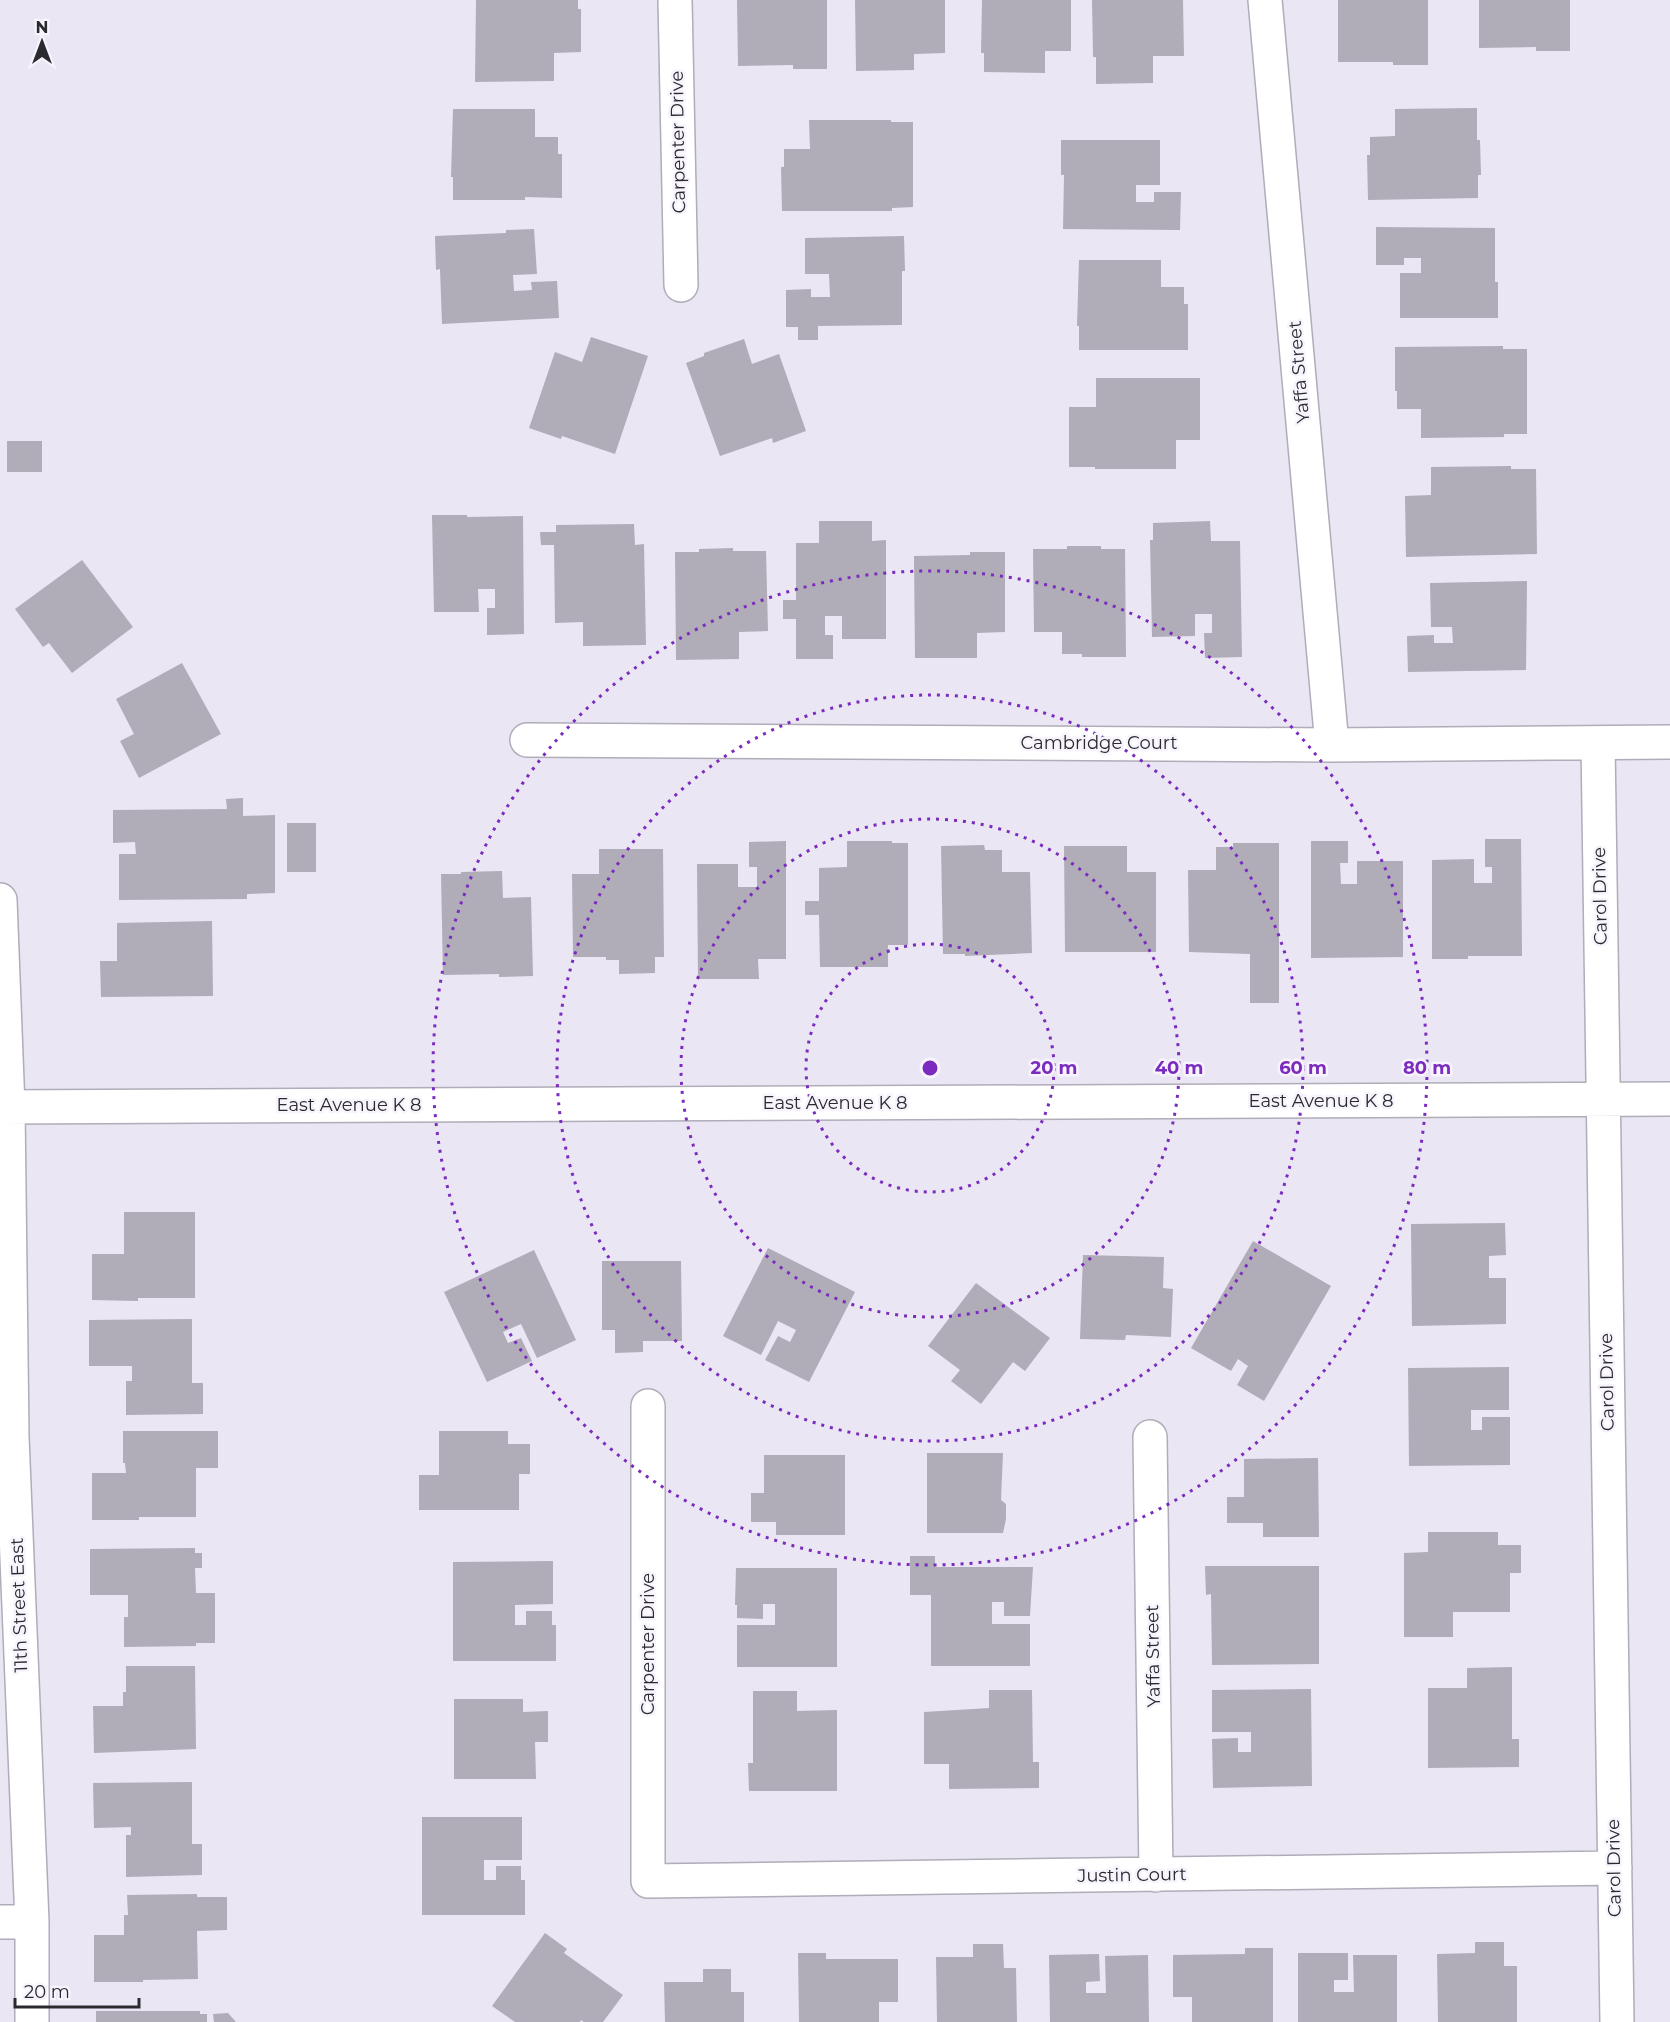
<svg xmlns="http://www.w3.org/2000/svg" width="1670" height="2022" font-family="Montserrat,sans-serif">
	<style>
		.building { fill: #b0acb8 }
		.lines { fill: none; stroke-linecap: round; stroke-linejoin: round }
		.minor-casing { stroke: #b0acb8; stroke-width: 36 }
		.minor { stroke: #fff; stroke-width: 33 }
		.ring { fill: none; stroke: #7b2cbf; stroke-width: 3; stroke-dasharray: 3 6 }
		.labels { text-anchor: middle; stroke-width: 5; stroke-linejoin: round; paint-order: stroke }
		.street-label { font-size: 18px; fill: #2b2a2e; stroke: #f7f4fe }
		.centre { fill: #7b2cbf; stroke: #f7f4fe; stroke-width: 3 }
		.ring-label { font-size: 18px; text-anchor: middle; font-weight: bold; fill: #7b2cbf; stroke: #f7f4fe; stroke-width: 5; stroke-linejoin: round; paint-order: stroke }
	</style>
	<rect width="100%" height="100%" fill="#eae6f3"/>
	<path class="building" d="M476,0H578V9H581V52L554,53V81L475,82Z
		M737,0H827V69H793V65L738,66Z
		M855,0H945V53L914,54V70L856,71Z
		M982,0H1071V51H1045V73L984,72V53H981Z
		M1092,0H1183L1184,56H1153V83L1096,84V57H1093Z
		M1338,0H1428V65H1393V62H1338Z
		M1479,0H1570V51H1536V47L1479,48Z
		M1477,108V140H1480L1481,175H1478V198L1368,200L1367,155H1370V137L1395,136V109Z
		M453,109H535V137H558V154H562V198L525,197V200H453V177H451Z
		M809,120H891V122H913V207L892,208V211H782L781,167H784V149H810Z
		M1061,140H1160V185H1136V202H1154V192H1181L1180,230L1063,229L1064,175H1061Z
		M1376,227L1495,228V282H1498V318H1400V273H1421V258H1404V265H1376Z
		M534,229L537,274L513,275L514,291L532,290L531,282L557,281L559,318L442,324L440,269L436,270L435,236L506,233V230Z
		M904,236L905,271H902V325L818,326V340H798V327H786V290L811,289V297H830L829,274H805V238Z
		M1079,260H1161V287H1184V304H1188V350H1079V326H1077Z
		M591,337L648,356L615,454L562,436L561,439L529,428L555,352L582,362Z
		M744,339L752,364L779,354L806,431L773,443L772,438L720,456L686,363L704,356V353Z
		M1503,346V349H1527V434H1504V437L1421,438V409H1397V391H1395V347Z
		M1096,378H1200V440H1176V469H1095V467H1069V407H1096Z
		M7,441H42V472H7Z
		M1511,466V469H1536L1537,554L1406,557L1405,496L1431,495V467Z
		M432,515H467V517L523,516L524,634L487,635V608H495V589H478L479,612H434Z
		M819,521H872V541L886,540V639H842V616H825V635H833V659H796V619H783V600H796V543H819Z
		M1210,521L1211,541H1240L1242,657L1205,658L1204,633H1212V614H1195V636L1152,637L1150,540H1153V523Z
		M634,524L635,545L644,544L646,645L583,646V622L555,623L554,545H541L540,532H556V525Z
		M1067,546H1101V549H1125L1126,657H1082V654H1062V632H1034L1033,549H1067Z
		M733,548V551H766L768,631L739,632V659L676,660L675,552H699V549Z
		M970,552H1005V632L977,633V658H915L914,556L970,555Z
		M82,560L133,627L72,673L49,643L43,647L15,609Z
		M1527,581L1526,670L1408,672L1407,636L1434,635V643H1453L1452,627H1431L1430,583Z
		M182,663L221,734L139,778L120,741L134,734L116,699Z
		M243,798V816L275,815V893L247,894V899L119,900V854H136L135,842L113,843V810L227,809L226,799Z
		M287,823H316V872H287Z
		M1485,839H1521L1522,956H1468V959H1432V860L1474,859V883H1492V867H1485Z
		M786,841V959H758L759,979H698L697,864H738V887H757V867H749V842Z
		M847,841H892V843H908V945H888V967H820L819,915H805V901H819V868L847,867Z
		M1311,841H1348V863H1340L1341,884H1357V861H1403V957L1311,958Z
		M1233,843H1279V1003H1250V954L1189,952L1188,870H1216V847H1233Z
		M984,845L985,850H1002V872H1030L1032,953L965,956V954H943L941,846Z
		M1064,846H1127V872H1156V952H1065Z
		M599,849H663L664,957H655V973L619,974V960H606V957H573L572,874H599Z
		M502,871L503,898L531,897L533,976L499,977V974L443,975L441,874H461V872Z
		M212,921L213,996L101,997L100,961H117V923Z
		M124,1212H195V1298H138V1301L92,1300V1254H124Z
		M1505,1223L1506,1255L1489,1256V1278H1506V1324L1412,1326L1411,1224Z
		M1253,1241L1331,1286L1264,1401L1237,1385L1248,1366L1238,1359L1231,1371L1191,1348Z
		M768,1248L855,1292L809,1382L765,1360L778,1336L790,1342L796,1330L778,1321L761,1355L723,1336Z
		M534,1250L576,1340L537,1358L521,1324L503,1332L508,1343L521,1338L532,1361L487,1382L444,1292Z
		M1083,1255L1164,1257L1163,1288L1173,1289L1171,1337L1126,1335L1125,1340L1080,1339Z
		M602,1261H681L682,1341H643V1352L615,1353V1330H602Z
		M976,1283L1050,1338L1025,1371L1013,1362L981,1404L951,1381L960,1370L928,1346Z
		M192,1319V1383H203V1414L126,1415V1381H132V1366H89V1320Z
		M1509,1367V1410H1471V1430H1482V1417H1510V1465L1409,1466L1408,1368Z
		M123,1431H218V1468H196V1517H139V1520H92V1473H126L125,1463H123Z
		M439,1431H508V1444H530V1474H519V1510H419V1475H439Z
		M927,1453H1003L1001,1500L1006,1504V1519L1003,1533H927Z
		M764,1455H845V1535H776V1522H751V1493H764Z
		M1318,1458L1319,1537H1263V1523H1227V1497H1244V1459Z
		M1428,1532H1498V1545H1521V1573H1510V1612H1453V1637H1404V1553L1428,1552Z
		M195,1548V1553H202V1568H195L196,1593H215V1643H196V1646L124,1647V1617H128V1595H90V1549Z
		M910,1556H935V1567H1033L1030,1616H1004V1602H992V1624H1030V1666H931V1595H910Z
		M553,1561V1604L515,1605V1625H526V1611H552V1625H556V1661H453V1562Z
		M1205,1566H1319V1664L1212,1665L1211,1594L1206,1595Z
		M736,1568H837V1667H737V1625H775V1604H763V1619L737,1618V1605H735Z
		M126,1666H195L196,1749L94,1753L93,1706H123V1692H126Z
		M1512,1667V1739H1519V1767L1428,1768V1688H1467V1668Z
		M1311,1689L1312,1786L1213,1788L1212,1739L1238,1738V1752H1251V1732H1212V1690Z
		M989,1690H1032L1033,1762H1039V1788L949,1789V1764H924V1712L989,1708Z
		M753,1691H797V1711L837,1710V1791H749L748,1763H753Z
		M454,1699H523V1712L548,1711V1742H535L536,1779H454Z
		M192,1782V1844H202V1875L126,1877V1835H131V1827L94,1828L93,1783Z
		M422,1817H522V1860H484V1880H496V1866H521V1880H525V1915H422Z
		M197,1894V1897H227V1930L197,1931L198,1979L143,1980V1982H94V1935H124V1915H128L127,1895Z
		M545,1933L567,1949L564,1953L623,1995L603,2022H584L581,2020L580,2022H515L492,2006Z
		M1475,1942H1504V1966H1517V2022H1438L1437,1954L1475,1953Z
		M973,1944H1003L1004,1968H1016L1017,2022H937L936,1957H973Z
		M1245,1948H1273V2022H1192V1997H1173V1955L1245,1954Z
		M798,1953H826V1959H898V2002H879V2022H799Z
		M1298,1953H1348V1980H1334V1992H1354L1353,1955H1397V2022H1298Z
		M1099,1954L1100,1981L1086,1982V1993H1106L1105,1956L1148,1955L1149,2022H1050L1049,1955Z
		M703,1969H731V1992H744V2022H665L664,1982H703Z
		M96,2011H200V2014H207V2022H96Z
		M228,2013L236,2022H214L213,2014Z"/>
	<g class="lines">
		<defs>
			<path id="minor" d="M675,0L681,285
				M1265,0L1332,745
				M527,740L1332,745L1670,742
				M1598,743L1617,2022
				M0,900L8,1107L12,1437L32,1922V2022
				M0,1107L1670,1099
				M648,1406V1881L1615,1868
				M1150,1437L1156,1875
				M0,1922H32"/>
		</defs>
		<use href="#minor" class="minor-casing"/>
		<use href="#minor" class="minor"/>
	</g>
	<g class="ring">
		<circle cx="930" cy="1068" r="124"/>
		<circle cx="930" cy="1068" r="249"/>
		<circle cx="930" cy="1068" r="373"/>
		<circle cx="930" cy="1068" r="497"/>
	</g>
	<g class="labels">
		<g class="street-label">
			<text transform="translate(678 142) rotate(-91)" y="6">Carpenter Drive</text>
			<text transform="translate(1299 372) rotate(-95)" y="6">Yaffa Street</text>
			<text x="1099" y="749">Cambridge Court</text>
			<text transform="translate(1600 896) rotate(-91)" y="6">Carol Drive</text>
			<text x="1321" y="1107">East Avenue K 8</text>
			<text x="835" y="1109">East Avenue K 8</text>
			<text x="349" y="1111">East Avenue K 8</text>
			<text transform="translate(1607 1382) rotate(-91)" y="6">Carol Drive</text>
			<text transform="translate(19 1605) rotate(-92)" y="6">11th Street East</text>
			<text transform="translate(648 1644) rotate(-90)" y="6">Carpenter Drive</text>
			<text transform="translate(1153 1656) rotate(-91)" y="6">Yaffa Street</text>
			<text transform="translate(1614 1868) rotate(-91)" y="6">Carol Drive</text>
			<text transform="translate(1132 1875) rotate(-1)" y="6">Justin Court</text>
		</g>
	</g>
	<circle cx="930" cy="1068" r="9" class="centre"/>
	<g class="ring-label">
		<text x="1054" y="1074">20 m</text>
		<text x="1179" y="1074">40 m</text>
		<text x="1303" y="1074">60 m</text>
		<text x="1427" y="1074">80 m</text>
	</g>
	<g transform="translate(42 42)" stroke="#f7f4fe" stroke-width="4.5" paint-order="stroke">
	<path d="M0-4.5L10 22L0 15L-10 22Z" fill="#2b2a2e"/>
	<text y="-9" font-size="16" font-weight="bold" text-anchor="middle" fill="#2b2a2e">N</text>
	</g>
	<path d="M15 1998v9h124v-9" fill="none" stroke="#2b2a2e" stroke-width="3"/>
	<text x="24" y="1998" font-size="18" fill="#2b2a2e" stroke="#f7f4fe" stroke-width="4.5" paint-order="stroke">20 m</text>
</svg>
